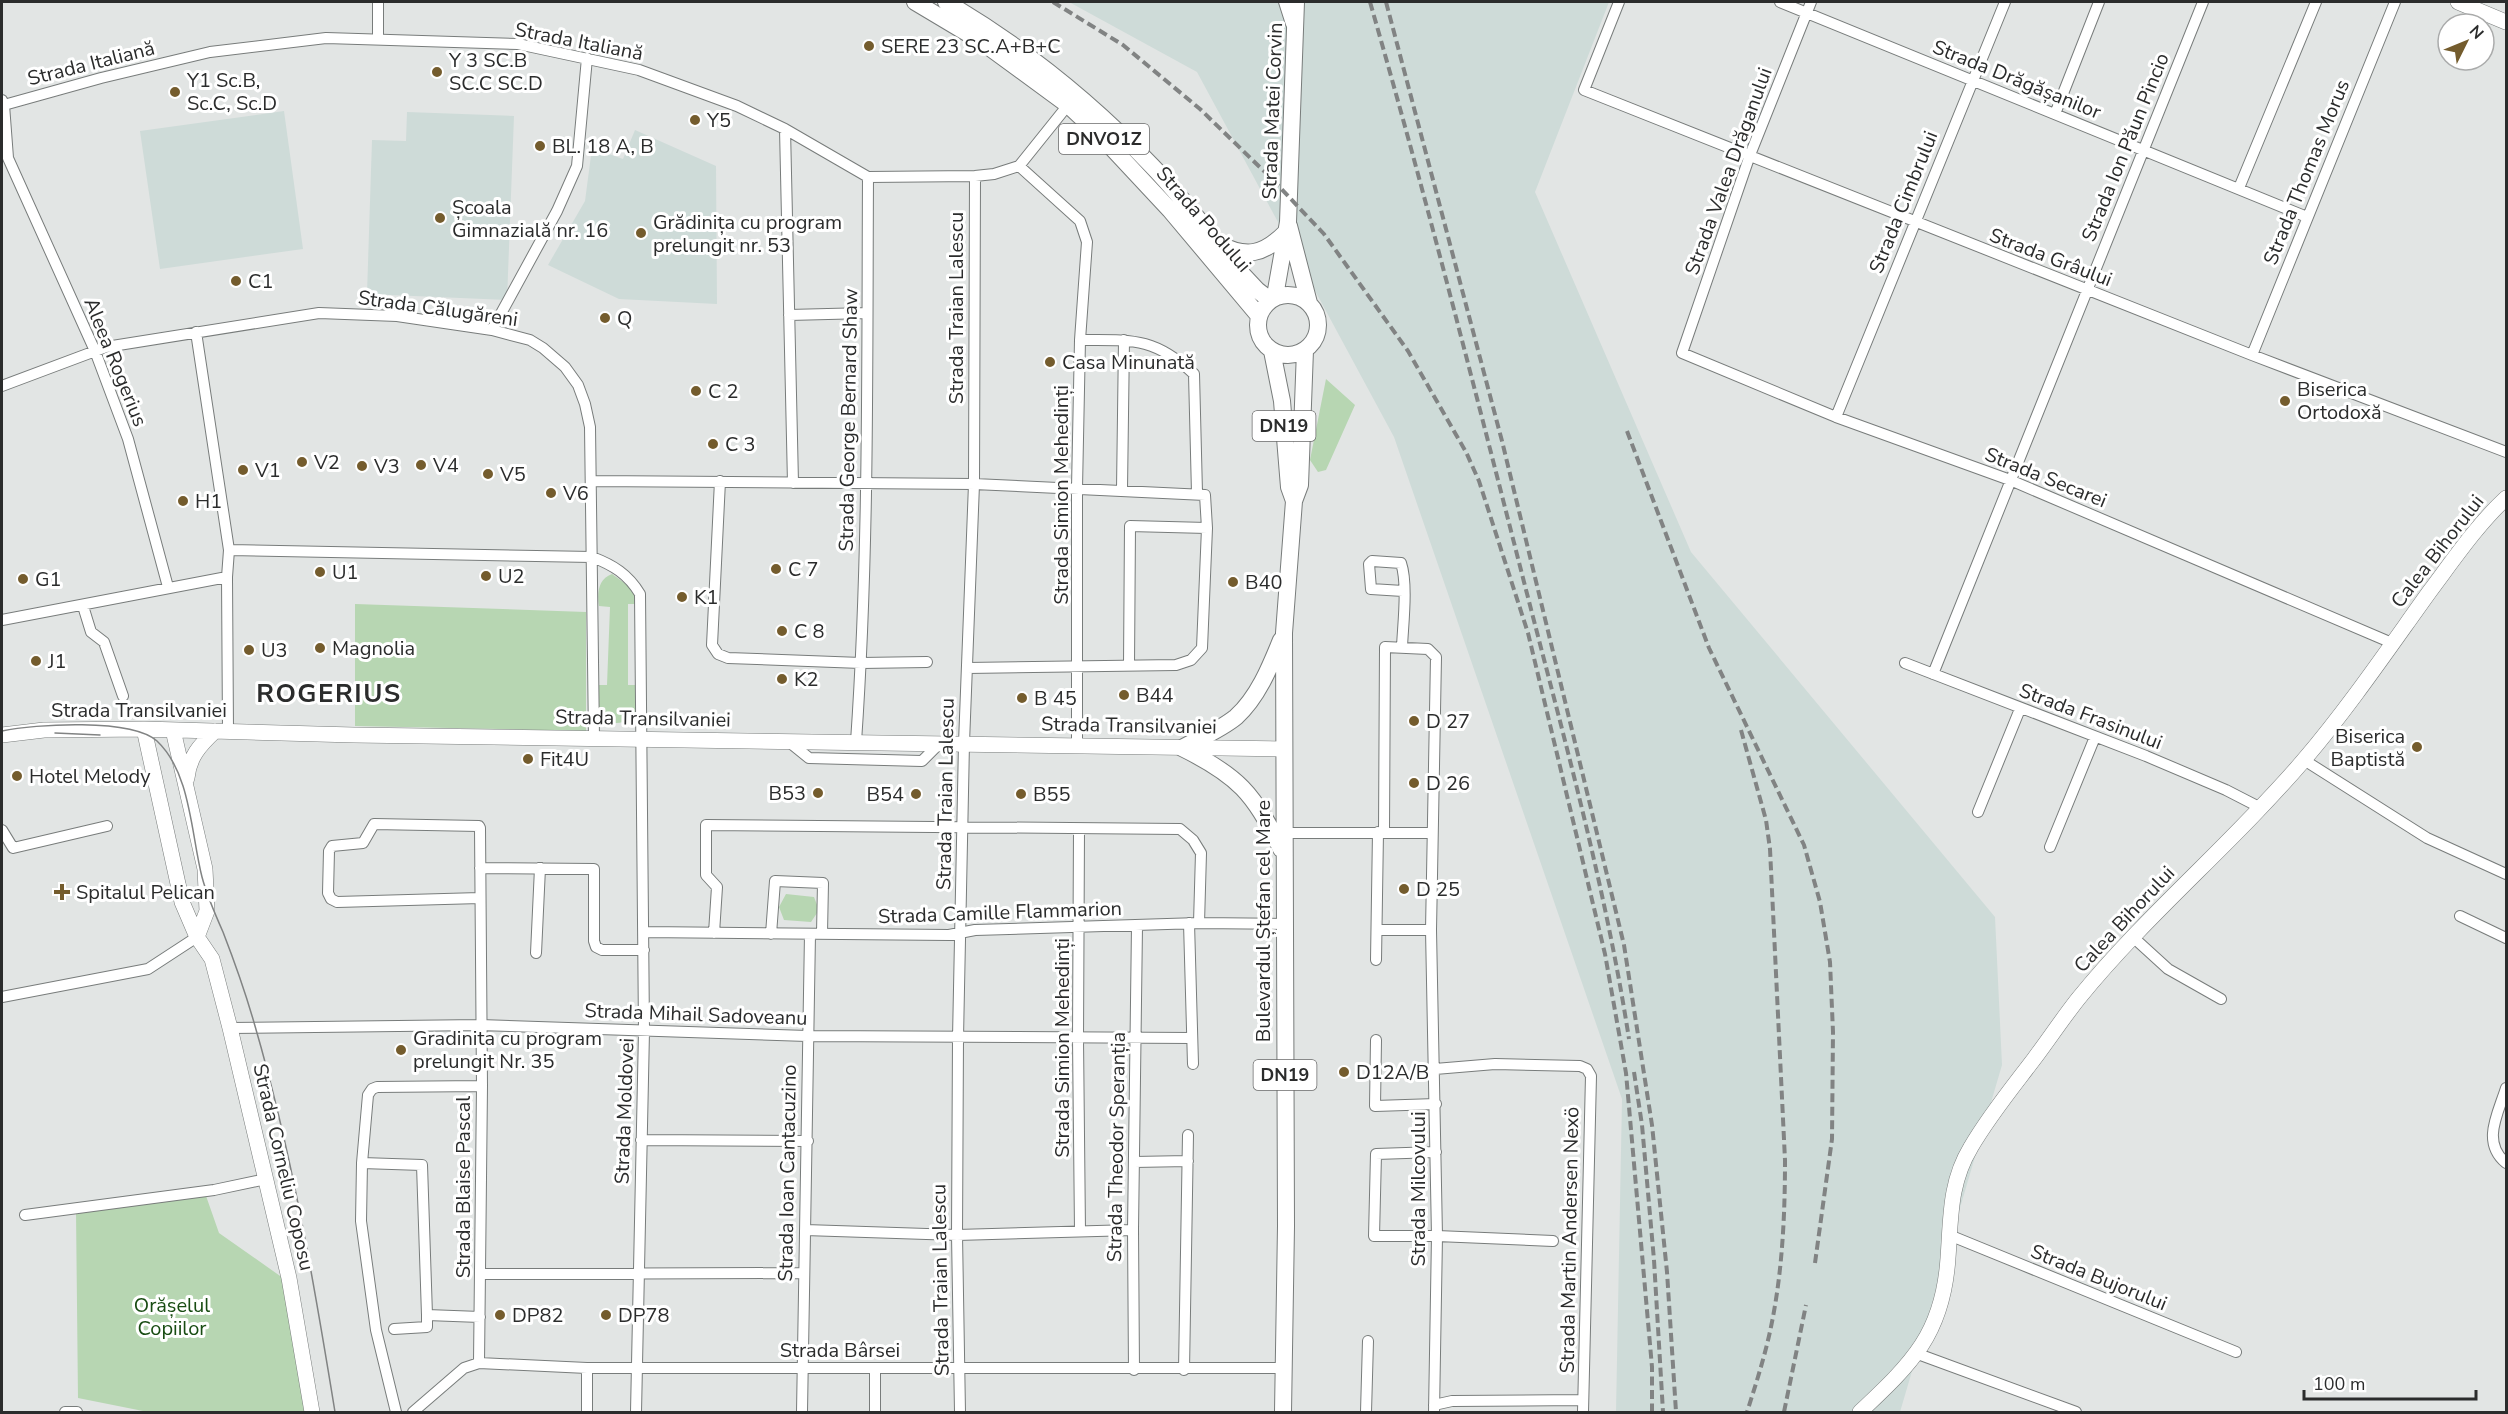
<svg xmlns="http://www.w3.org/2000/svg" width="2508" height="1414" font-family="'Nunito Sans',sans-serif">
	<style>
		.built { fill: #cedbd8 }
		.green { fill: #b7d6b2 }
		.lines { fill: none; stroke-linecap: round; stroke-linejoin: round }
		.minor-casing { stroke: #787c7b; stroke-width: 12 }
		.secondary-casing { stroke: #787c7b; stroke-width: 16 }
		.primary-casing { stroke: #787c7b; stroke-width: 18 }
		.minor { stroke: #fff; stroke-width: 10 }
		.secondary { stroke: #fff; stroke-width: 15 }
		.primary { stroke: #fff; stroke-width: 16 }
		.tram { stroke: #818383; stroke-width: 1.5 }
		.rail { stroke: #818383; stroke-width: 4; stroke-dasharray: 9 4.5; stroke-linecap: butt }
		.poi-dot { fill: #745c2d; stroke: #fff; stroke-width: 2 }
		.labels { text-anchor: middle; stroke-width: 6; stroke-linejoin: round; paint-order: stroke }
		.shield { fill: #fff; stroke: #6b6b6b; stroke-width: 1.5 }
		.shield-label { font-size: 18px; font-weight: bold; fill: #2b2c2c }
		.street-label { font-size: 20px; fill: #2b2c2c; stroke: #fff }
		.poi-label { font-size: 20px; fill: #2b2c2c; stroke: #fff; text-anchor: start }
		.park-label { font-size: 20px; fill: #184c12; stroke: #fff }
		.district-label { font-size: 26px; font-weight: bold; letter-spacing: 1.5px; fill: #2b2c2c; stroke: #fff }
	</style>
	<rect width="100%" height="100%" fill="#e2e5e4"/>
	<path class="built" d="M1069,2H1609L1535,192L1691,552L1995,917L2002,1065L1900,1412H1616L1622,1099L1394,437L1197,72Z
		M284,111L303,249L160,269L140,131Z
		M407,112L514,116L507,300L367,294L372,140L406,141Z
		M635,130L716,166L717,304L619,299L548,265L585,201L592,148L623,159Z"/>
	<path class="green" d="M1326,379L1355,405L1326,470L1318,472L1310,460Z
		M612,574L633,589L638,604H628V685H638C637,694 639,707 635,714C633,719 628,721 623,722C599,728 597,702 596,685H607L610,607L599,606C597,593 598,579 612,574Z
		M355,604L586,612V731L355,726Z
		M786,894L814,897L819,910L811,922L784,920L779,907Z
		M205,1193L219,1233L283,1278L309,1412H148L78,1398L76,1211Z"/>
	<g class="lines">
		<defs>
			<path id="minor" d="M1284,2L1291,24
				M1619,2L1584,90L2252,355L2506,452
				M1780,2L2307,217
				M1811,2L1750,155L1682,353L1836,417L2010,480L2392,643
				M378,38V2
				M2,100L4,105L8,158L95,351L128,439L168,587
				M4,105L101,78L210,52L326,38L518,44L639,70L737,106L785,129L868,177L975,176L994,174L1019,166L1068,105
				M2055,114L2099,2
				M785,129L793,483
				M1019,166L1080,221L1087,242L1080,340L1077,488V745
				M2239,188L2316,2
				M789,315L867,313
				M492,330L557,211L577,166L587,58
				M1080,340C1132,340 1154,337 1194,374L1197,493
				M2252,355L2395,2
				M2,386L106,347L319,313L397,316L492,330L530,340L543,348L565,367L578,385L585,404L590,427L594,738
				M1836,417L2005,2
				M592,481L974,484L1205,495L1207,528L1202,648L1191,660L1176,665L967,668
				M720,481L712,645L718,654L728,658L861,663L927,662
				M1122,489L1124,340
				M229,550L592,557C613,565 628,574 640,594L644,1031L636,1412
				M227,577L228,731
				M83,606L91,632L104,642L123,696
				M2,620L227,577L229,550L196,332
				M1402,647C1403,624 1408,584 1401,563L1372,561L1369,564L1371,589L1403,591
				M1905,663L2146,756L2226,790L2261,808
				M1129,665L1130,526L1207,528
				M1933,674L2203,2
				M788,741L809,758L922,761L940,743
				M856,742C869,554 867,366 868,177
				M2304,760L2427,838L2506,874
				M1978,812L2020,709
				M1079,829L1078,1039L1080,1231
				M2,830L13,848L107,826
				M1384,832L1385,647L1428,649L1436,657L1431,930L1437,1236L1434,1412
				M1284,833H1432
				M2050,847L2095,737
				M480,868L594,869V941L596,947L602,950H644
				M2460,916L2506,938
				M1189,923L1193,1064
				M1377,930H1431
				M645,932L949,935L975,930L1199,923L1284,924
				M714,933L717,887L706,875V825L1180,829L1193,840L1201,853L1199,923
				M771,934L775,881L823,883L822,933
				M2134,938L2168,969L2221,999
				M536,953L540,868
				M1376,960L1378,832
				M2,997L148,969L197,937
				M230,1028L480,1025L807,1036L1192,1038
				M1376,1040L1375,1106L1436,1104
				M1435,1069L1495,1064L1580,1066L1587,1069L1591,1076L1583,1412
				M2506,1088C2498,1114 2481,1142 2506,1163
				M641,1140L808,1141
				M1436,1152L1376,1154L1374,1236H1437L1553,1241
				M1134,1162L1188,1161
				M362,1163L422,1165L427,1315L480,1317
				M25,1215L214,1190L266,1179
				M805,1230L957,1235L1133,1230
				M1949,1235L2236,1352
				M481,1274L804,1273
				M394,1329L427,1327V1315
				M1918,1354L2076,1412
				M479,1363L482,1086L480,828L479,826L374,824L363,843L332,846L329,851L328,893L331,899L337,902L480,898
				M1134,1370L1133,1230L1137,926
				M1184,1370L1188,1135
				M1434,1405L1452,1401L1583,1400
				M65,1412H77
				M396,1412L376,1330L361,1221L362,1163L368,1095L372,1089L377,1087L482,1086
				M413,1412L464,1368L479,1363L587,1368H1284
				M587,1412V1368
				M802,1412L810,934
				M875,1412V1368
				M960,1412L957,1235L958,1038L964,743L974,484L975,176
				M1366,1412L1368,1341"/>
			<path id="secondary" d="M2458,2L2506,22
				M144,729L182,902L197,937L212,959L230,1028L289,1278L312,1412
				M173,730L205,869L207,911L197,937
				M2,735L44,730L144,729L354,735L1284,749
				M187,778C189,757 200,745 215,731
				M1860,1412C1912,1363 1943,1334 1948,1258C1951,1219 1949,1183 1971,1147C1989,1116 2012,1088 2034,1059C2049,1039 2063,1018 2078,999C2147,914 2232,844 2303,761C2349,707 2389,648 2430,591C2454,559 2477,525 2506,498"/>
			<path id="primary" d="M915,2L982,42L1068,105L1100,135L1170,210L1259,316
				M946,2C1021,46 1092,103 1152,166C1184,199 1213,238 1242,274L1257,290L1270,300
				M1289,226L1309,303
				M1219,244C1246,258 1263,255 1285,233
				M1258 325a30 30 0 1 1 60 0a30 30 0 1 1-60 0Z
				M1275,296L1288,222L1296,2
				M1272,351L1282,401L1289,487L1294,501
				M1182,748C1200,738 1220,730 1236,717C1258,697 1270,667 1281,640
				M1182,748C1237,775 1255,794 1281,849
				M1283,1412L1286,1226L1284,633L1294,501L1300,485L1305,350"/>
		</defs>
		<use href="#minor" class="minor-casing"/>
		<use href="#secondary" class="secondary-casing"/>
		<use href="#primary" class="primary-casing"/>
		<use href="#minor" class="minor"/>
		<use href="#secondary" class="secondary"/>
		<use href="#primary" class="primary"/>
		<path class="tram" d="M2,731C35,724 131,718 157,741C191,773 191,834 202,877C207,896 215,914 223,932C235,963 246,994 255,1026C292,1153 314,1283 335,1412
			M55,733L100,735"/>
		<path class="rail" d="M1053,2L1123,45L1200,109L1271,178L1324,234L1408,351L1466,452L1479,481L1528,633L1605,954L1626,1073L1652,1367V1412
			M1370,2C1425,193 1474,386 1523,578C1562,731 1605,883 1629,1039
			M1386,2L1502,441L1624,945L1652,1125L1667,1272L1676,1412
			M1627,431L1709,648L1804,845L1820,902L1830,962L1833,1032L1832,1139L1815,1263
			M1741,730L1766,820L1770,849L1785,1160C1785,1219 1782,1279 1769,1336C1763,1362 1755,1387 1747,1412
			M1634,1072L1642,1125L1654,1260L1663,1412
			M1784,1412L1806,1305"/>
	</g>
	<g class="poi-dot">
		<circle cx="869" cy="46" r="6"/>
		<circle cx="437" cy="72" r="6"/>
		<circle cx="175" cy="92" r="6"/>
		<circle cx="695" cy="120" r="6"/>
		<circle cx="540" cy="146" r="6"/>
		<circle cx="440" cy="218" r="6"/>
		<circle cx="641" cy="233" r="6"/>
		<circle cx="236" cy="281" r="6"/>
		<circle cx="605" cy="318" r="6"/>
		<circle cx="1050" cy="362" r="6"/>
		<circle cx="696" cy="391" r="6"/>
		<circle cx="2285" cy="401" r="6"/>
		<circle cx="713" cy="444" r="6"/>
		<circle cx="302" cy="462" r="6"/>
		<circle cx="421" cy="465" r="6"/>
		<circle cx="362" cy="466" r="6"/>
		<circle cx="243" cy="470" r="6"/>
		<circle cx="488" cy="474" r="6"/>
		<circle cx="551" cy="493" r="6"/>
		<circle cx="183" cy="501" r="6"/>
		<circle cx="776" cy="569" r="6"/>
		<circle cx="320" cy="572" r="6"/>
		<circle cx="486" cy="576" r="6"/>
		<circle cx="23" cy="579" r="6"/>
		<circle cx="1233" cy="582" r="6"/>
		<circle cx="682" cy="597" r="6"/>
		<circle cx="782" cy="631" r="6"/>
		<circle cx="320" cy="648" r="6"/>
		<circle cx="249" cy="650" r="6"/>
		<circle cx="36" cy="661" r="6"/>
		<circle cx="782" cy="679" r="6"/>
		<circle cx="1124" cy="695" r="6"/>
		<circle cx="1022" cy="698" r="6"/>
		<circle cx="1414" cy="721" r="6"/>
		<circle cx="2417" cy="747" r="6"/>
		<circle cx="528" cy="759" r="6"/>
		<circle cx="17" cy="776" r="6"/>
		<circle cx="1414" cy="783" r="6"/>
		<circle cx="818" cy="793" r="6"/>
		<circle cx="916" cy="794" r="6"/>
		<circle cx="1021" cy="794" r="6"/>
		<circle cx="1404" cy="889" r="6"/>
		<path d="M59 883h6v6h6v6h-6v6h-6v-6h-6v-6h6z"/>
		<circle cx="401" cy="1050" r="6"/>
		<circle cx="1344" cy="1072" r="6"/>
		<circle cx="500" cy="1315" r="6"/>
		<circle cx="606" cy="1315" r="6"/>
	</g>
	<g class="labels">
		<g class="shield">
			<rect x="1059" y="124" width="90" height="30" rx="4.5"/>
			<rect x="1252.5" y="411" width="63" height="30" rx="4.5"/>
			<rect x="1253.5" y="1060" width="63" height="30" rx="4.5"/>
		</g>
		<g class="shield-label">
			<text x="1104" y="145">DNVO1Z</text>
			<text x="1284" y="432">DN19</text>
			<text x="1285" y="1081">DN19</text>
		</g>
		<g class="street-label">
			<text transform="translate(579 41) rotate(11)" y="7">Strada Italiană</text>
			<text transform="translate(91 63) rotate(-14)" y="7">Strada Italiană</text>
			<text transform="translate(2017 79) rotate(22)" y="7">Strada Drăgășanilor</text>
			<text transform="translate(1272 111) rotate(-88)" y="7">Strada Matei Corvin</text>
			<text transform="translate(2125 147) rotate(-68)" y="7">Strada Ion Păun Pincio</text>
			<text transform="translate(1728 171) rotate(-70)" y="7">Strada Valea Drăganului</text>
			<text transform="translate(2306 172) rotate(-68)" y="7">Strada Thomas Morus</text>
			<text transform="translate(1903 202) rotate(-68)" y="7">Strada Cimbrului</text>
			<text transform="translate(1204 219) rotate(49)" y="7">Strada Podului</text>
			<text transform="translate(2051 257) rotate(21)" y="7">Strada Grâului</text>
			<text transform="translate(438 308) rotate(8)" y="7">Strada Călugăreni</text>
			<text transform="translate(956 308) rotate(-90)" y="7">Strada Traian Lalescu</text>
			<text transform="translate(116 362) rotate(68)" y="7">Aleea Rogerius</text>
			<text transform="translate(848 420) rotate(-89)" y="7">Strada George Bernard Shaw</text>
			<text transform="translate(2046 477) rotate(22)" y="7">Strada Secarei</text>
			<text transform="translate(1061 495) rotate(-90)" y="7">Strada Simion Mehedinți</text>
			<text transform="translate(2437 551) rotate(-52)" y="7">Calea Bihorului</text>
			<text x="139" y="717">Strada Transilvaniei</text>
			<text transform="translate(2091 716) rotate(21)" y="7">Strada Frasinului</text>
			<text transform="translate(643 718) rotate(1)" y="7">Strada Transilvaniei</text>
			<text transform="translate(1129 725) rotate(1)" y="7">Strada Transilvaniei</text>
			<text transform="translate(945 794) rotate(-89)" y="7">Strada Traian Lalescu</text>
			<text transform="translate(1000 912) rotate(-2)" y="7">Strada Camille Flammarion</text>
			<text transform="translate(2124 919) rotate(-47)" y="7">Calea Bihorului</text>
			<text transform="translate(1263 921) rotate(-90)" y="7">Bulevardul Ștefan cel Mare</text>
			<text transform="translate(696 1014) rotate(2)" y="7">Strada Mihail Sadoveanu</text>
			<text transform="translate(1062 1048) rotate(-90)" y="7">Strada Simion Mehedinți</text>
			<text transform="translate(624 1111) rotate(-88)" y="7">Strada Moldovei</text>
			<text transform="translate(1116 1147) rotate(-89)" y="7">Strada Theodor Speranția</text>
			<text transform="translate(284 1167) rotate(77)" y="7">Strada Corneliu Coposu</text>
			<text transform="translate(787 1173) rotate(-89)" y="7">Strada Ioan Cantacuzino</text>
			<text transform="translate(463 1187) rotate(-90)" y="7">Strada Blaise Pascal</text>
			<text transform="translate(1418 1189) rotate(-90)" y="7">Strada Milcovului</text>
			<text transform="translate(1569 1240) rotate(-89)" y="7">Strada Martin Andersen Nexö</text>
			<text transform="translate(2099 1277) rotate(22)" y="7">Strada Bujorului</text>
			<text transform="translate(940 1280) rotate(-91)" y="7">Strada Traian Lalescu</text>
			<text x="840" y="1357">Strada Bârsei</text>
		</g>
		<g class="poi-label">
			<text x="881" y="53">SERE 23 SC.A+B+C</text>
			<text x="449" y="67">Y 3 SC.B<tspan x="449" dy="23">SC.C SC.D</tspan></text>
			<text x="187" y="87">Y1 Sc.B,<tspan x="187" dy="23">Sc.C, Sc.D</tspan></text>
			<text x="707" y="127">Y5</text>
			<text x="552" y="153">BL. 18 A, B</text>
			<text x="452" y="214">Școala<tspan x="452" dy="23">Gimnazială nr. 16</tspan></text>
			<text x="653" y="229">Grădinița cu program<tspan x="653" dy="23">prelungit nr. 53</tspan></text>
			<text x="248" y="288">C1</text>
			<text x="617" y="325">Q</text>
			<text x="1062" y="369">Casa Minunată</text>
			<text x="2297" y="396">Biserica<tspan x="2297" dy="23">Ortodoxă</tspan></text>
			<text x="708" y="398">C 2</text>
			<text x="725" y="451">C 3</text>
			<text x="314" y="469">V2</text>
			<text x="433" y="472">V4</text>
			<text x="374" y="473">V3</text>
			<text x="255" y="477">V1</text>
			<text x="500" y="481">V5</text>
			<text x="563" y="500">V6</text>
			<text x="195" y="508">H1</text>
			<text x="788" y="576">C 7</text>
			<text x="332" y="579">U1</text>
			<text x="498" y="583">U2</text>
			<text x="35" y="586">G1</text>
			<text x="1245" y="589">B40</text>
			<text x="694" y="604">K1</text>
			<text x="794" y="638">C 8</text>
			<text x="332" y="655">Magnolia</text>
			<text x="261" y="657">U3</text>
			<text x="48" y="668">J1</text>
			<text x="794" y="686">K2</text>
			<text x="1136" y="702">B44</text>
			<text x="1034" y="705">B 45</text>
			<text x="1426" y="728">D 27</text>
			<text x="2405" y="743" text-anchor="end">Biserica<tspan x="2405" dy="23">Baptistă</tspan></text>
			<text x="540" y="766">Fit4U</text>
			<text x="29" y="783">Hotel Melody</text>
			<text x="1426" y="790">D 26</text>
			<text x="806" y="800" text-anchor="end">B53</text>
			<text x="904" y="801" text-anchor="end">B54</text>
			<text x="1033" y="801">B55</text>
			<text x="1416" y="896">D 25</text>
			<text x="76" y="899">Spitalul Pelican</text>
			<text x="413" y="1045">Gradinita cu program<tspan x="413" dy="23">prelungit Nr. 35</tspan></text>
			<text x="1356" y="1079">D12A/B</text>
			<text x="512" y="1322">DP82</text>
			<text x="618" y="1322">DP78</text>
		</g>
		<g class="park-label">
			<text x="172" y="1312">Orășelul<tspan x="172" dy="23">Copiilor</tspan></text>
		</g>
		<g class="district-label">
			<text x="329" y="702">ROGERIUS</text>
		</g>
	</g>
	<rect width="2508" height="1414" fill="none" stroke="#2b2c2c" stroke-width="6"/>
	<g transform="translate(2466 42) rotate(47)"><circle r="28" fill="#ffffff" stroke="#aaabab" stroke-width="1.5"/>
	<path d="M0-4.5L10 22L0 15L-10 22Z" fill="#745c2d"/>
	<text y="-9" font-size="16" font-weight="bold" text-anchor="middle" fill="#2b2c2c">N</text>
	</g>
	<path d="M2304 1390v9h172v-9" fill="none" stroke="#2b2c2c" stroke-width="3"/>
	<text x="2313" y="1390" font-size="18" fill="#2b2c2c" stroke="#ffffff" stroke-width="4.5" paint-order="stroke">100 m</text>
</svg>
